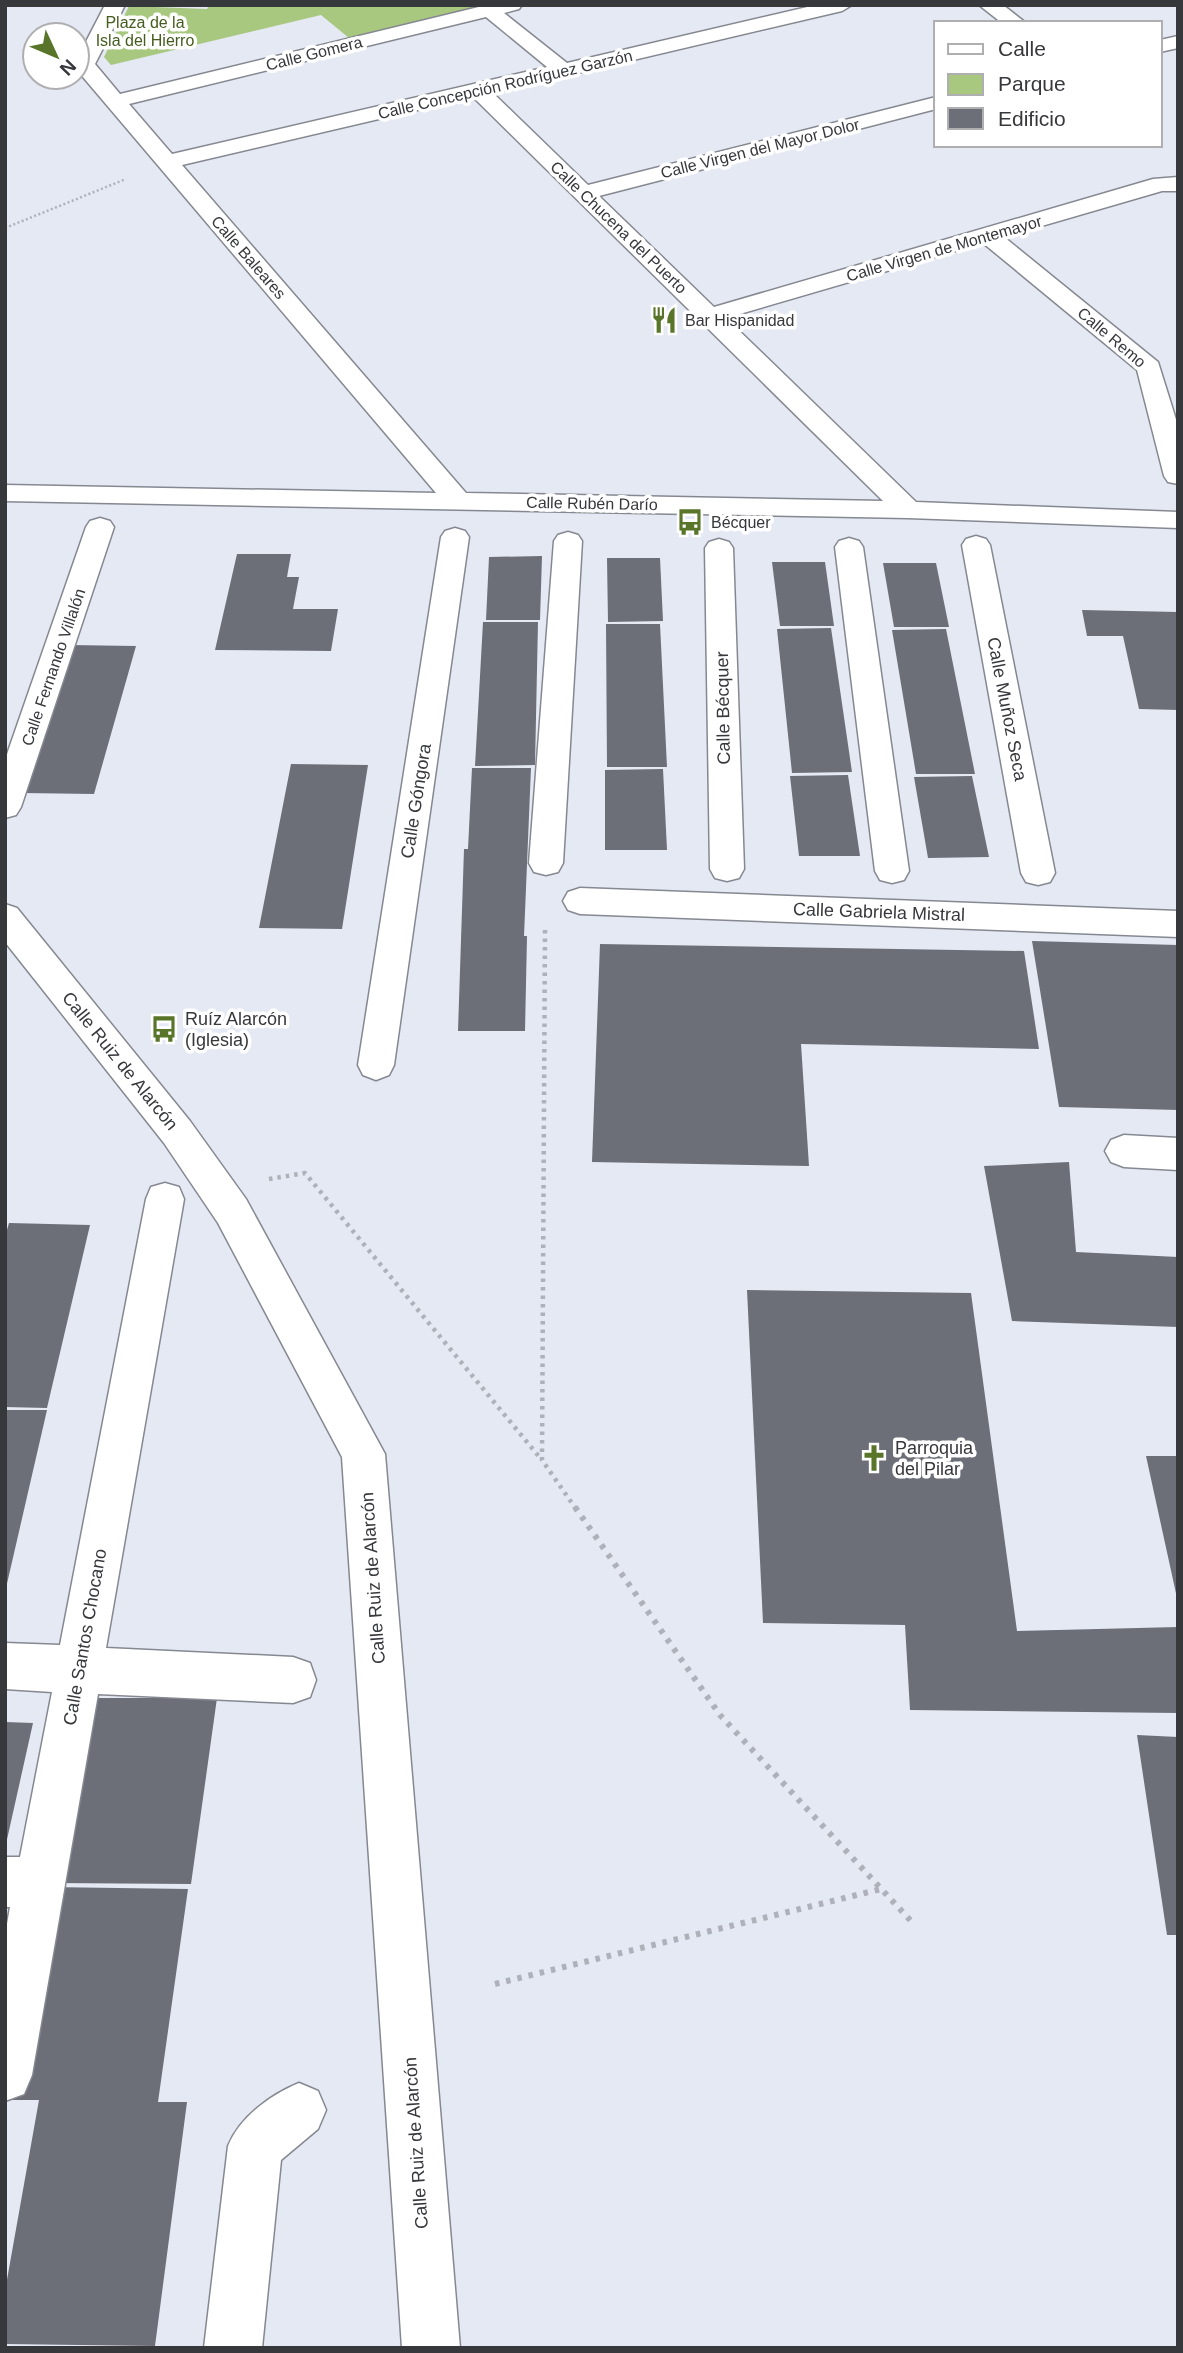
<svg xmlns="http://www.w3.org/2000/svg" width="1183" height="2353" font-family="Arial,sans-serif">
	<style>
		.green { fill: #a8c77f }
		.building { fill: #6c6f78 }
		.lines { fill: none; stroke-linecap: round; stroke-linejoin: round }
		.minor-casing { stroke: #858891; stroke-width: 3 }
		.path-far2 { stroke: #aeb1b9; stroke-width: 2.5; stroke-dasharray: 2 2.5; stroke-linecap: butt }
		.path-far1 { stroke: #aeb1b9; stroke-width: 4.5; stroke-dasharray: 3.5 5; stroke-linecap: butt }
		.path { stroke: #aeb1b9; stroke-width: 6; stroke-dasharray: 4.5 7; stroke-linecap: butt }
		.minor { fill: #fff; fill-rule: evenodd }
		.labels { text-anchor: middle; stroke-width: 7; stroke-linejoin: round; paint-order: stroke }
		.far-park-label { font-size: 16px; fill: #465d20; stroke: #fff }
		.far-street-label { font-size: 16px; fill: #37383c; stroke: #fff }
		.far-poi-label { font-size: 16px; fill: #37383c; stroke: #fff; text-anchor: start }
		.street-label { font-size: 18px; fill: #37383c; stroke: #fff }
		.poi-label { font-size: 18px; fill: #37383c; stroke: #fff; text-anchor: start }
	</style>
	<rect width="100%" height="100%" fill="#e5e9f3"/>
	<path class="green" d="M209,5H485L349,38L321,15L111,65L104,57L129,6L207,9Z"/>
	<path class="building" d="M237,554H291L287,577H299L293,609H338L331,651L215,650Z
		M542,556L540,620H486L489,557Z
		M607,558H660L663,621L608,622Z
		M772,562H825L834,626H780Z
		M883,563H936L949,627H894Z
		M1082,610L1178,612V710L1139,709L1123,636H1087Z
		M483,622H538L535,765L475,766Z
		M606,624H660L667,767H607Z
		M831,628L852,772L792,773L777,629Z
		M946,629L975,774H916L892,630Z
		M69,645L136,646L94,794L22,793Z
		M291,764L368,765L342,929L259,928Z
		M472,768H531L524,936H527L525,1031H458L464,849H468Z
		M663,769L667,850H605V770Z
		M848,775L860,856H799L790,776Z
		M972,776L989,857L928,858L914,777Z
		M1032,941L1178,945V1110L1059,1107Z
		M600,944L1024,951L1039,1049L801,1044L809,1166L592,1162Z
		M1069,1162L1076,1252L1178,1257V1327L1012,1321L984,1166Z
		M9,1223L90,1225L47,1408L5,1407V1237Z
		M747,1290L971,1293L1017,1631L1178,1627V1713L910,1710L905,1625L763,1623Z
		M5,1410H47L6,1588H5Z
		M1146,1456H1178V1598H1177Z
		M86,1698H217L191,1884L52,1883Z
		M5,1722L33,1723L6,1844H5Z
		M1137,1735L1178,1737V1935H1167Z
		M48,1887L188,1889L158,2102H187L155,2346L5,2344V2291L39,2100H9Z"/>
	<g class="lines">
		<defs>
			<path id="minor" d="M105,5H125L95,64L120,94L487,5H522L519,9L504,13L567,63L816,5H852L842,11L493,93L588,185L936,97V109L599,196L714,307L1153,179L1178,177V191H1162L1004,237L1158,362L1178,426V484L1168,482L1164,476L1137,370L983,243L726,318L916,502L1178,512V528L908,518L5,501V485L436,493L77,70V59ZM486,17L547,67L172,154L129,104ZM473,97L883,501L466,493L182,165Z
				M979,5H1003L1026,23H1002Z
				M1178,36V48L1160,52V40Z
				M100,518L110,521L114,527L21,807L16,815L5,818V760L86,527L90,521Z
				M455,528L465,531L469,537L394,1065L389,1075L376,1080L363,1075L358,1065L441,537L445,531Z
				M568,532L578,535L582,541L563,863L558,872L546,875L534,872L529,863L554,541L558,535Z
				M976,536L986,539L990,545L1055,873L1050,882L1038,885L1026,882L1021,873L962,545L966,539Z
				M849,538L859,541L863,547L909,871L904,880L892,883L880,880L875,871L835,547L839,541Z
				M719,539L729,542L733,548L744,869L739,878L727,881L715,878L710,869L705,548L709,542Z
				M580,888L1178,911V937L580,914L568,910L563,901L568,892Z
				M5,904L17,908L190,1121L246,1199L385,1454L460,2348H402L342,1457L218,1223L164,1143L5,942Z
				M1124,1135L1178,1138V1170L1124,1167L1111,1162L1105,1151L1111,1140Z
				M165,1183L179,1187L184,1199L106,1648L293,1657L310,1663L316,1680L310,1697L293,1703L98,1694L32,2075L24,2094L5,2101V1935L10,1907H5V1857H20L52,1692L5,1689V1643L60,1645L146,1199L151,1187Z
				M299,2083L318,2091L326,2110L318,2129L281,2160L262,2348H204L228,2146C240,2117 270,2095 299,2083Z"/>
		</defs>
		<use href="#minor" class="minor-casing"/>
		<path class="path-far2" d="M5,228L126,179"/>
		<path class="path-far1" d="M545,930L542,1460L576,1509
			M269,1179L305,1173L541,1459"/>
		<path class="path" d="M575,1507L720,1715L911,1921
			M495,1984L881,1889"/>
		<use href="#minor" class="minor"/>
	</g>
	<defs>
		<symbol id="restaurant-bare" viewBox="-9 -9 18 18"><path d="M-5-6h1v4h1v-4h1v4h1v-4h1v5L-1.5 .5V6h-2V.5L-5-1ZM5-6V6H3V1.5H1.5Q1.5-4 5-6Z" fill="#587529" stroke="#fff" stroke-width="2.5" paint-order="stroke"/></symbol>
		<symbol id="bus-bare" viewBox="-9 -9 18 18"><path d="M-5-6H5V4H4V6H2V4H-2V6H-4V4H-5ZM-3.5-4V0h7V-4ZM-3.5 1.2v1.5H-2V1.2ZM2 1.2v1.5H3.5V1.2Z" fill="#587529" stroke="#fff" stroke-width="2.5" paint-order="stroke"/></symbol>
		<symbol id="church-bare" viewBox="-9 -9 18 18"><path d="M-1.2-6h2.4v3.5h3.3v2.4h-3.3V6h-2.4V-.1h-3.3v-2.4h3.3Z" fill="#587529" stroke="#fff" stroke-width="2.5" paint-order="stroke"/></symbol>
	</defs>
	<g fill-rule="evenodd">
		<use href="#restaurant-bare" x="645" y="301" width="38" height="38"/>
		<use href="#bus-bare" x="671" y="503" width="38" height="38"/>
		<use href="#bus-bare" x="145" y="1010" width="38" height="38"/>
		<use href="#church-bare" x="855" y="1439" width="38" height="38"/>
	</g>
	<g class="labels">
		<g class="far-park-label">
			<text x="145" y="28">Plaza de la<tspan x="145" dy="18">Isla del Hierro</tspan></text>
		</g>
		<g class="far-street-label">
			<text transform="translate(314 53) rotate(-14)" y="6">Calle Gomera</text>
			<text transform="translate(505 84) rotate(-13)" y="6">Calle Concepción Rodríguez Garzón</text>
			<text transform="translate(760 148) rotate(-14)" y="6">Calle Virgen del Mayor Dolor</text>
			<text transform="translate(619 227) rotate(44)" y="6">Calle Chucena del Puerto</text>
			<text transform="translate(944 248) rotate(-16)" y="6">Calle Virgen de Montemayor</text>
			<text transform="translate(249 257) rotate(49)" y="6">Calle Baleares</text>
			<text transform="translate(1112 337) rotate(40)" y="6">Calle Remo</text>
			<text transform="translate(592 503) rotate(1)" y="6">Calle Rubén Darío</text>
			<text transform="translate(53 667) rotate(-71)" y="6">Calle Fernando Villalón</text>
		</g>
		<g class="far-poi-label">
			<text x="685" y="326">Bar Hispanidad</text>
			<text x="711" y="528">Bécquer</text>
		</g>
		<g class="street-label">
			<text transform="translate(723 708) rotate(-91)" y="6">Calle Bécquer</text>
			<text transform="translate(1007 709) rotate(79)" y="6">Calle Muñoz Seca</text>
			<text transform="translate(416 801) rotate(-81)" y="6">Calle Góngora</text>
			<text transform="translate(879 912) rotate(2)" y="6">Calle Gabriela Mistral</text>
			<text transform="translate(120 1061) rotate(51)" y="6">Calle Ruiz de Alarcón</text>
			<text transform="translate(373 1578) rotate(-94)" y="6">Calle Ruiz de Alarcón</text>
			<text transform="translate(85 1637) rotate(-80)" y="6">Calle Santos Chocano</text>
			<text transform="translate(416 2143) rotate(-94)" y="6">Calle Ruiz de Alarcón</text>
		</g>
		<g class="poi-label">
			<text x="185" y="1025">Ruíz Alarcón<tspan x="185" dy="21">(Iglesia)</tspan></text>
			<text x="895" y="1454">Parroquia<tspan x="895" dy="21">del Pilar</tspan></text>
		</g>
	</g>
	<rect width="1183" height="2353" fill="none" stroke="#37383c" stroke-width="14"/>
	<rect x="934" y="21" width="228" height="126" fill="#ffffff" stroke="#afafb1" stroke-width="2"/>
	<rect x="948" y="44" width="35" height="10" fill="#ffffff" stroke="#afafb1" stroke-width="2"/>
	<text x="998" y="56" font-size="21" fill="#37383c">Calle</text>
	<rect x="948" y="74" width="35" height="21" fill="#a8c77f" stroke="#afafb1" stroke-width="2"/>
	<text x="998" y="91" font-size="21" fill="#37383c">Parque</text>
	<rect x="948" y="108" width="35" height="21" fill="#6c6f78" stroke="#afafb1" stroke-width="2"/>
	<text x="998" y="126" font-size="21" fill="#37383c">Edificio</text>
	<g transform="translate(56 56) rotate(134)"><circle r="33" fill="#ffffff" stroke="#afafb1" stroke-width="2"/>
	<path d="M0-5L12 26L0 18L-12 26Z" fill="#587529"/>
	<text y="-10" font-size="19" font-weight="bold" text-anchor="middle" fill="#37383c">N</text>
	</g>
</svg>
